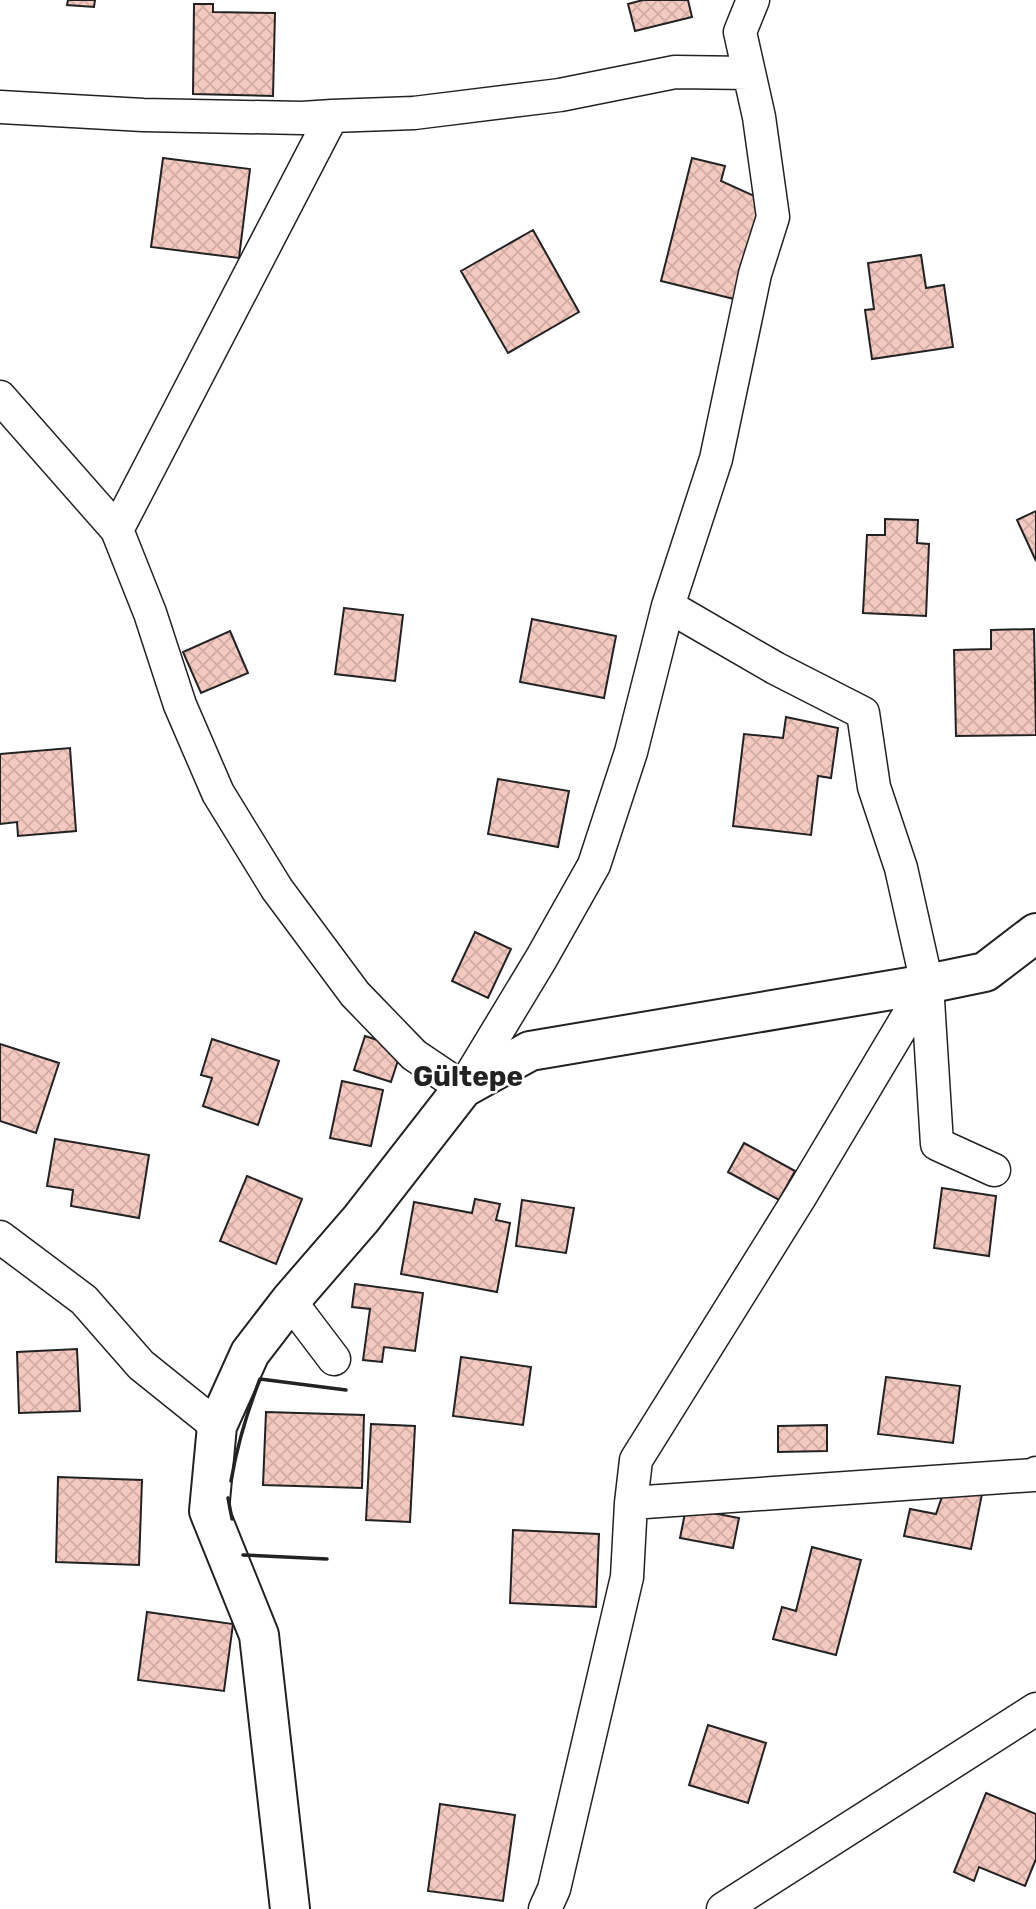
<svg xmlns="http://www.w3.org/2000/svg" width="1036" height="1909" font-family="Rubik,sans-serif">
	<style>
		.building { fill: url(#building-cross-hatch); stroke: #222; stroke-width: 2 }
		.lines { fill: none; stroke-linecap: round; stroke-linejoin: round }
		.minor-casing { stroke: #222; stroke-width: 35 }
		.secondary-casing { stroke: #222; stroke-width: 42 }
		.minor { stroke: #fff; stroke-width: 32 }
		.secondary { stroke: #fff; stroke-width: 38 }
		.wall { stroke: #222; stroke-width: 3.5 }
		.labels { text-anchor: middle; stroke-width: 5; stroke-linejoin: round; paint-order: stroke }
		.district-label { font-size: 28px; font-weight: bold; fill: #222; stroke: #fff }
	</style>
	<defs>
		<pattern id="building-cross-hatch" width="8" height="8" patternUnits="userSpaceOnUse" patternTransform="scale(1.75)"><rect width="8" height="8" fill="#f3c9c0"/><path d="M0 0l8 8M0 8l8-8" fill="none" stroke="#d0aca5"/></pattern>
	</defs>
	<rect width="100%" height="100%" fill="#fff"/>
	<path class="building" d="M68,0H95L94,7L67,5Z
		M643,0H688L692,17L635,31L628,4Z
		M194,4H213V12L275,13L273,96L193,94Z
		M163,158L250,169L239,258L151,247Z
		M692,158L725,166L721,181L761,199L742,301L661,281Z
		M533,230L579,312L508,353L461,271Z
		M921,255L926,288L944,285L953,347L872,359L865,310L874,309L868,263Z
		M1036,511V561L1017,520Z
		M885,519L918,520L917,543L929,544L926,616L863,613L867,535H885Z
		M344,608L403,615L395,681L335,674Z
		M532,619L616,636L604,698L520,682Z
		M1034,629L1036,735L956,736L954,650L991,649V630Z
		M230,631L248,673L201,693L183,652Z
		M786,717L838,728L831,778L818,776L811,835L733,826L744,734L783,738Z
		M70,748L76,831L18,836L17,822L0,824V754Z
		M498,779L569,791L558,847L488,834Z
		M475,932L511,949L488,998L452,981Z
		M365,1036L402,1048L391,1082L354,1070Z
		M212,1039L279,1061L258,1125L203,1106L212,1078L201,1075Z
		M0,1044L59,1063L36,1133L0,1121Z
		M342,1081L383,1090L371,1146L330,1138Z
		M55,1139L149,1155L139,1218L71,1206L73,1190L47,1186Z
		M744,1143L795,1171L779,1200L728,1172Z
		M247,1176L302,1199L276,1264L220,1241Z
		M942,1188L996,1196L989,1256L934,1248Z
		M475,1199L500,1204L496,1220L510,1223L497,1292L401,1274L414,1202L472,1213Z
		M522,1200L574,1208L566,1253L516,1246Z
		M355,1284L423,1293L415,1351L384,1347L382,1362L363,1360L370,1309L352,1307Z
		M77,1349L80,1411L19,1413L17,1352Z
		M461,1357L531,1367L523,1425L453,1416Z
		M886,1377L960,1386L953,1443L878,1434Z
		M266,1412L364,1415L362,1488L263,1485Z
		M371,1424L415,1426L410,1522L366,1520Z
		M827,1425V1451L778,1452V1426Z
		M58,1477L142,1480L139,1565L56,1562Z
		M946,1485L983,1489L971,1549L904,1536L910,1509L936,1514Z
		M686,1508L739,1518L733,1548L680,1538Z
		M513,1530L599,1534L596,1607L510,1603Z
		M812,1547L861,1560L836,1655L773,1639L782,1607L796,1611Z
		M147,1612L233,1624L224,1691L138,1680Z
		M708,1725L766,1743L748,1803L689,1785Z
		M986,1793L1036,1814V1859L1025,1886L979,1867L974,1881L954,1872Z
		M440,1804L515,1815L503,1901L428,1891Z"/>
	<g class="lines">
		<defs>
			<path id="minor" d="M0,107L143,115L302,118L332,116L414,113L560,95L675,72L749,73
				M0,397L117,530L150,613L180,705L218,793L277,889L355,994L414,1055L463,1088L541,959L594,865L631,752L668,606L716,459L755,274L773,217L759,117L740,32L753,0
				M117,530L332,116
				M927,984L937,1144L994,1170
				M0,1237L84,1300L141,1365L217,1426
				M290,1301L334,1359
				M631,1503L1033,1475L1036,1473
				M545,1909L554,1889L627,1577L631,1503L636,1460L800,1197L927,984L901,868L874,787L863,713L775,668L668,606
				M723,1909L1036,1709"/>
			<path id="secondary" d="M290,1909L259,1635L209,1511L217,1426L250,1353L290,1301L361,1219L463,1088L530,1051L927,984L985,972L1036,933"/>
		</defs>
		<use href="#minor" class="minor-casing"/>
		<use href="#secondary" class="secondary-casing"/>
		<use href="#minor" class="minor"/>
		<use href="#secondary" class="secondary"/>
		<path class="wall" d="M231,1481C237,1446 247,1412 260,1379L346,1390
			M228,1498L232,1519
			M243,1555L327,1559"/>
	</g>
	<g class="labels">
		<g class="district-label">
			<text x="468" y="1086">Gültepe</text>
		</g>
	</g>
</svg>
